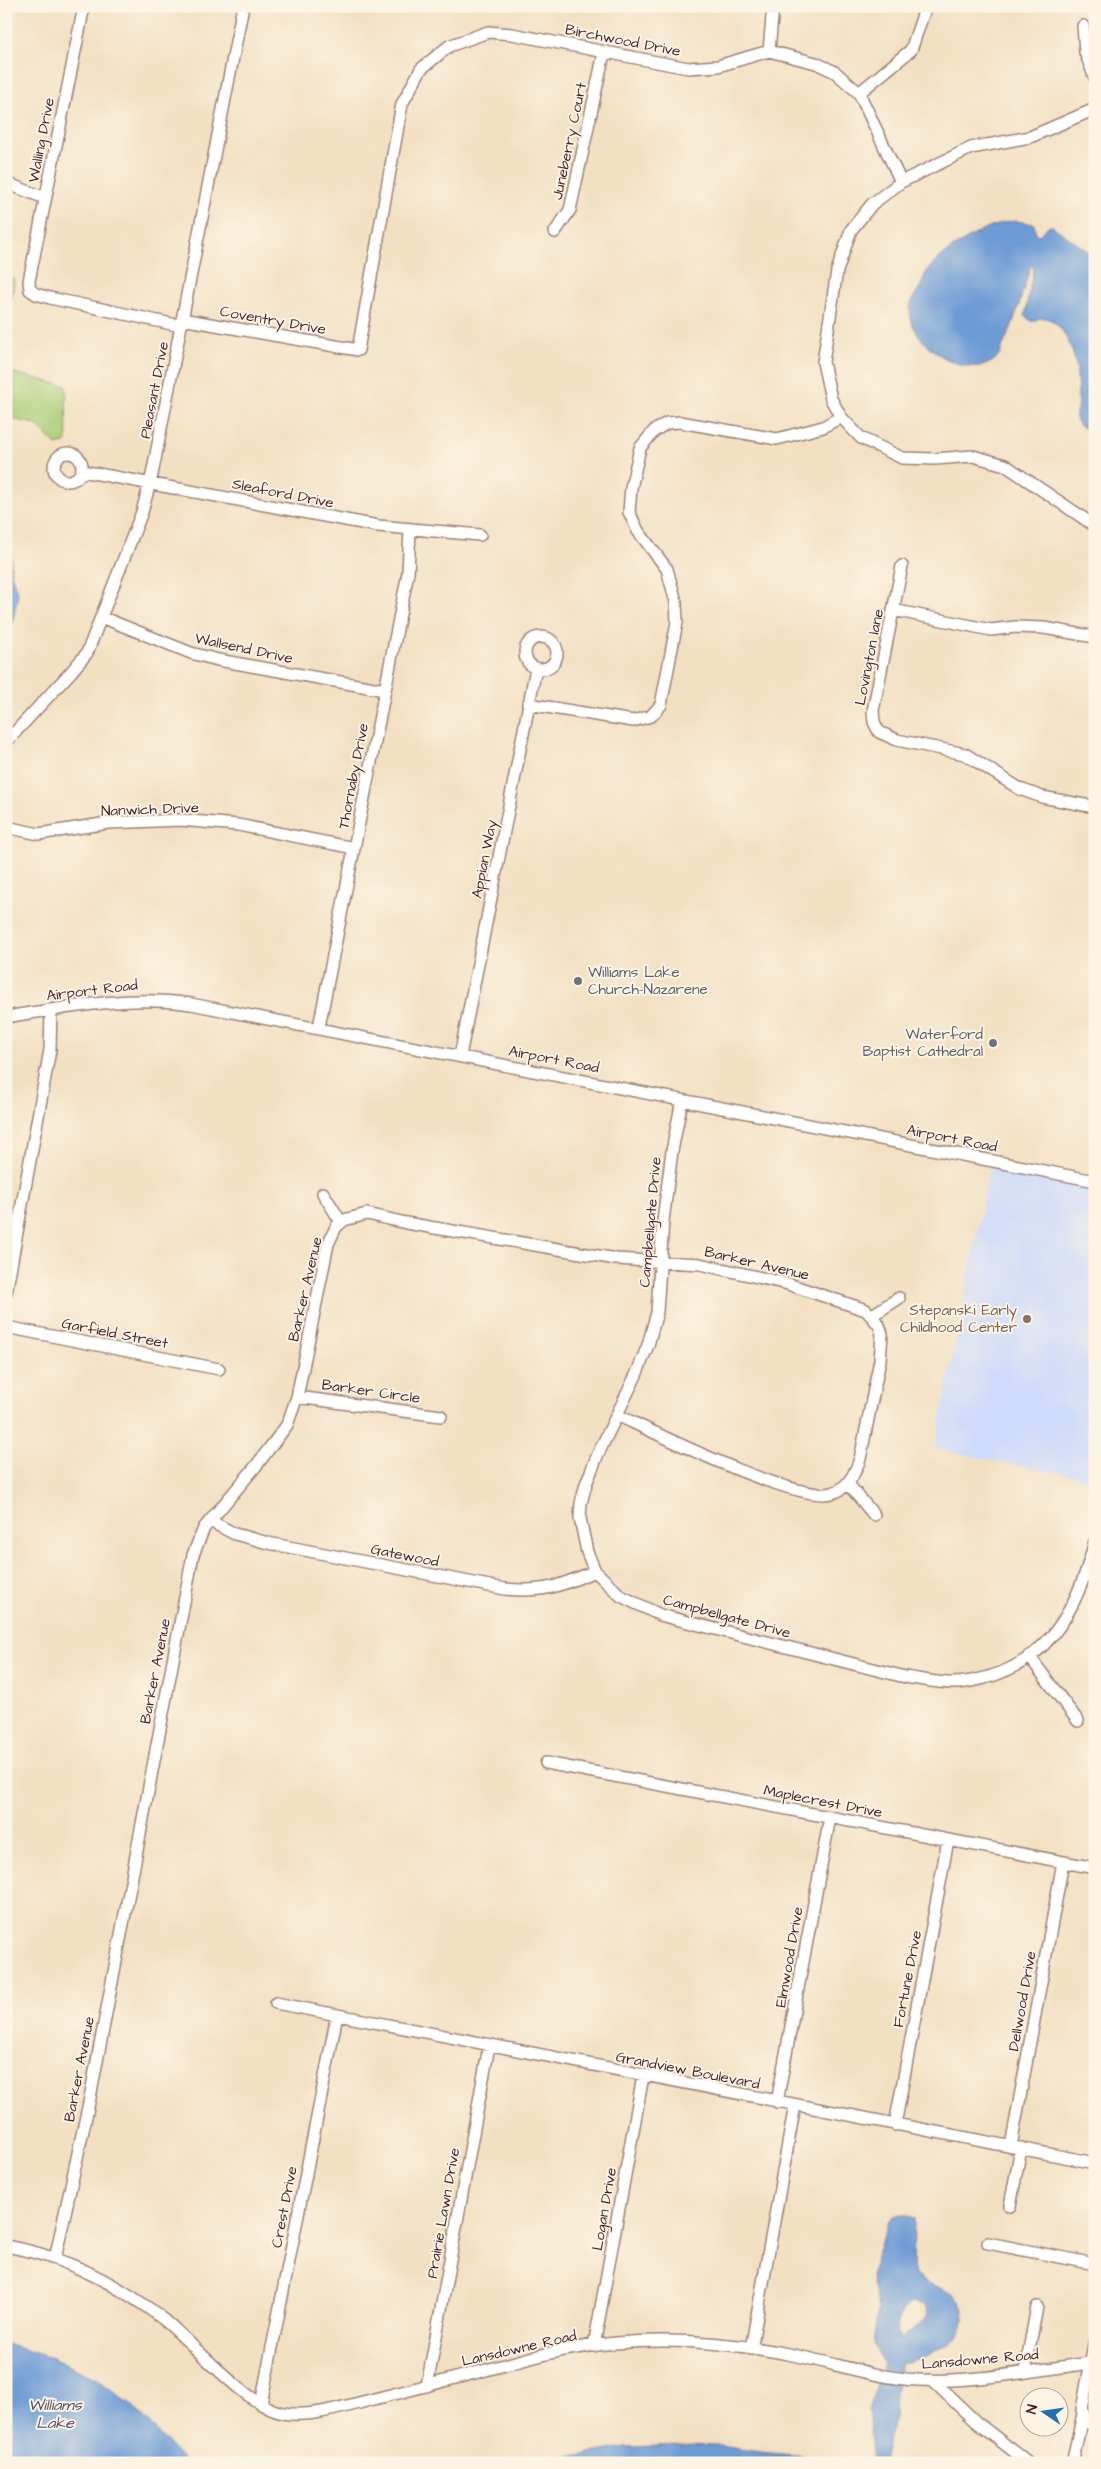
<svg xmlns="http://www.w3.org/2000/svg" width="1101" height="2469" font-family="'Architects Daughter',sans-serif">
	<style>
		.built { fill: #cedafa }
		.green { fill: #a9cc75; stroke: #7a7650 }
		.water { fill: #6d9bd5; stroke: #5c5d80; fill-rule: evenodd }
		.lines { fill: none; stroke-linecap: round; stroke-linejoin: round }
		.minor-casing { stroke: #9e8076; stroke-width: 14 }
		.minor { stroke: #fff; stroke-width: 11 }
		.worship-dot { fill: #6b7280; stroke: #fcf5e5; stroke-width: 2 }
		.education-dot { fill: #8d6e63; stroke: #fcf5e5; stroke-width: 2 }
		.labels { text-anchor: middle; stroke-width: 4; stroke-linejoin: round; paint-order: stroke }
		.street-label { font-size: 15px; fill: #4a1f2b; stroke: #fcf5e5 }
		.worship-label { font-size: 15px; fill: #5b616d; stroke: #fcf5e5; text-anchor: start }
		.education-label { font-size: 15px; fill: #785e54; stroke: #fcf5e5; text-anchor: end }
		.water-label { font-size: 16px; font-style: italic; fill: #58516f; stroke: #fcf5e5 }
	</style>
	<rect width="100%" height="100%" fill="#fcf5e5"/>
	<filter id="ink" filterUnits="userSpaceOnUse"><feTurbulence type="fractalNoise" baseFrequency=".02" numOctaves="2"/><feDisplacementMap in="SourceGraphic" scale="10" xChannelSelector="R" yChannelSelector="G"/><feConvolveMatrix kernelMatrix="1 2 1 2 8 2 1 2 1" color-interpolation-filters="sRGB"/></filter>
	<filter id="wash" filterUnits="userSpaceOnUse"><feTurbulence type="fractalNoise" baseFrequency=".0096" numOctaves="4" result="noise"/><feDisplacementMap in="SourceGraphic" scale="20" xChannelSelector="R" yChannelSelector="G"/><feGaussianBlur stdDeviation="1.12" result="paint"/><feColorMatrix in="noise" values="0 0 0 0 0 0 0 0 0 0 0 0 0 0 0 0 0 1.4 0 .05"/><feComposite in="paint" operator="in"/></filter>
	<g filter="url(#wash)">
		<rect width="100%" height="100%" fill="#f3e0c2"/>
		<path class="built" d="M990,1166L1095,1188V1480L935,1449Z"/>
		<path class="green" d="M6,276L15,279L12,296L6,307Z
			M6,371L66,386L67,442L56,445L35,424L6,418Z"/>
		<path class="water" d="M1016,221L1034,224L1036,234L1039,235L1047,227L1052,226L1095,256V432L1080,426C1072,416 1078,411 1078,400C1078,391 1077,382 1077,373C1076,357 1063,317 1042,318C1038,318 1035,321 1032,322L1025,316L1034,264L1030,268C1022,293 1016,320 1004,343C1001,348 1002,353 998,357C971,385 909,345 910,311C910,301 915,295 920,287C923,282 924,275 928,270C944,249 990,222 1016,221Z
			M6,527L11,547V573L18,595L12,624L6,635Z
			M901,2214L914,2218L913,2273C923,2284 942,2286 954,2296C960,2301 963,2307 964,2316C967,2343 924,2359 902,2363L895,2392L894,2421L882,2463H873L868,2410L884,2364L873,2343L878,2310L871,2272L888,2224L894,2216ZM912,2302L925,2305C932,2322 911,2330 901,2339L896,2333C897,2321 901,2309 912,2302Z
			M6,2344L52,2358L95,2378L131,2404L186,2463H6Z
			M683,2445L720,2446L760,2452L805,2456L812,2461L821,2463H526L627,2447Z"/>
	</g>
	<g filter="url(#ink)">
		<g class="lines">
			<defs>
				<path id="minor" d="M84,6L29,281L30,290L36,294L50,298L181,326
					M1083,26L1085,52L1095,78
					M769,51L773,6
					M859,93L911,50L926,6
					M1095,109L1030,137L971,148L901,182L872,204L851,230L837,271L823,362L831,399L841,417L861,438L902,458L935,459L973,456L1005,465L1095,526
					M6,183L45,198
					M555,232L570,210L604,53
					M182,319L358,350L402,104L421,69L449,46L488,32L512,34L688,68L718,66L769,51L816,63L835,72L859,93L901,182
					M54 467a14 14 0 1 1 28 0a14 14 0 1 1-28 0Z
					M82,471L378,526L480,535
					M902,566L873,711L874,722L879,732L897,740L965,754L1020,789L1042,797L1095,807
					M893,610L991,630L1015,627L1044,628L1095,637
					M101,617L191,653L218,660L385,690
					M525 653a16 16 0 1 1 32 0a16 16 0 1 1-32 0Z
					M528,704L633,721L651,716L661,705L677,622L676,602L667,569L638,531L629,512L631,488L640,448L654,431L667,423L680,422L777,439L823,427L841,417
					M6,742L71,672L87,653L142,512L152,475L243,6
					M6,827L39,834L108,823L180,820L238,825L354,848
					M6,1017C69,1007 128,995 191,1004L1095,1181
					M319,1027L408,573L410,529
					M460,1056L536,668
					M682,1100L672,1151L663,1221L657,1312L648,1345L637,1373L598,1454L586,1484L581,1503L580,1518L587,1552L595,1571L621,1596L660,1615L905,1677C925,1680 946,1685 966,1682C1046,1670 1077,1612 1095,1541
					M323,1193L341,1222
					M6,1293L50,1050L51,1010
					M871,1316L899,1298
					M6,1327L219,1369
					M297,1397L441,1416
					M848,1484L874,1515
					M210,1521L235,1534L268,1543L505,1589C544,1593 560,1586 595,1571
					M1029,1656L1078,1721
					M546,1763L1095,1868
					M276,2003L1095,2163
					M777,2102L830,1817
					M895,2125L948,1840
					M1011,2146L1063,1862
					M1010,2206L1021,2148
					M988,2243L1095,2264
					M6,2246C63,2256 116,2283 162,2318C192,2342 248,2407 283,2413C312,2418 346,2406 374,2399C415,2389 456,2378 497,2367C521,2361 545,2353 570,2349C643,2336 720,2340 793,2355C834,2363 876,2378 918,2380C972,2383 1035,2370 1090,2363
					M55,2259L90,2098L193,1555L204,1528L256,1466L287,1425L297,1397L328,1244L336,1227L344,1220L367,1214L406,1223L616,1259L700,1264L788,1284L866,1310L879,1325L882,1334L880,1360L860,1459C855,1473 848,1489 832,1493C796,1503 656,1433 617,1415
					M1095,2339L1082,2410L1086,2421L1095,2428
					M594,2346L643,2076
					M751,2349L795,2105
					M1025,2371L1037,2307
					M932,2380L976,2422L1029,2463
					M427,2386L489,2046
					M261,2404L337,2015
					M1072,2463L1083,2414"/>
			</defs>
			<use href="#minor" class="minor-casing"/>
			<use href="#minor" class="minor"/>
		</g>
	</g>
	<g class="worship-dot">
		<circle cx="578" cy="981" r="5"/>
		<circle cx="993" cy="1043" r="5"/>
	</g>
	<circle class="education-dot" cx="1027" cy="1319" r="5"/>
	<g class="labels">
		<g class="street-label">
			<text transform="translate(623 40) rotate(11)" y="5">Birchwood Drive</text>
			<text transform="translate(41 140) rotate(-79)" y="5">Walling Drive</text>
			<text transform="translate(569 141) rotate(-78)" y="5">Juneberry Court</text>
			<text transform="translate(273 320) rotate(10)" y="5">Coventry Drive</text>
			<text transform="translate(154 390) rotate(-79)" y="5">Pleasant Drive</text>
			<text transform="translate(283 493) rotate(11)" y="5">Sleaford Drive</text>
			<text transform="translate(244 648) rotate(12)" y="5">Wallsend Drive</text>
			<text transform="translate(869 657) rotate(-79)" y="5">Lovington lane</text>
			<text transform="translate(353 776) rotate(-79)" y="5">Thornaby Drive</text>
			<text transform="translate(150 809) rotate(-2)" y="5">Nanwich Drive</text>
			<text transform="translate(484 859) rotate(-79)" y="5">Appian Way</text>
			<text transform="translate(92 990) rotate(-7)" y="5">Airport Road</text>
			<text transform="translate(554 1059) rotate(11)" y="5">Airport Road</text>
			<text transform="translate(952 1138) rotate(11)" y="5">Airport Road</text>
			<text transform="translate(650 1222) rotate(-85)" y="5">Campbellgate Drive</text>
			<text transform="translate(757 1263) rotate(13)" y="5">Barker Avenue</text>
			<text transform="translate(305 1289) rotate(-77)" y="5">Barker Avenue</text>
			<text transform="translate(115 1333) rotate(11)" y="5">Garfield Street</text>
			<text transform="translate(371 1391) rotate(8)" y="5">Barker Circle</text>
			<text transform="translate(405 1555) rotate(11)" y="5">Gatewood</text>
			<text transform="translate(727 1616) rotate(15)" y="5">Campbellgate Drive</text>
			<text transform="translate(155 1671) rotate(-79)" y="5">Barker Avenue</text>
			<text transform="translate(823 1801) rotate(11)" y="5">Maplecrest Drive</text>
			<text transform="translate(789 1957) rotate(-80)" y="5">Elmwood Drive</text>
			<text transform="translate(907 1979) rotate(-79)" y="5">Fortune Drive</text>
			<text transform="translate(1022 2001) rotate(-80)" y="5">Dellwood Drive</text>
			<text transform="translate(79 2069) rotate(-79)" y="5">Barker Avenue</text>
			<text transform="translate(688 2070) rotate(11)" y="5">Grandview Boulevard</text>
			<text transform="translate(284 2207) rotate(-79)" y="5">Crest Drive</text>
			<text transform="translate(604 2209) rotate(-80)" y="5">Logan Drive</text>
			<text transform="translate(443 2213) rotate(-80)" y="5">Prairie Lawn Drive</text>
			<text transform="translate(519 2348) rotate(-13)" y="5">Lansdowne Road</text>
			<text transform="translate(980 2359) rotate(-5)" y="5">Lansdowne Road</text>
		</g>
		<g class="worship-label">
			<text x="588" y="977">Williams Lake<tspan x="588" dy="17">Church-Nazarene</tspan></text>
			<text x="983" y="1039" text-anchor="end">Waterford<tspan x="983" dy="17">Baptist Cathedral</tspan></text>
		</g>
		<g class="education-label">
			<text x="1017" y="1315">Stepanski Early<tspan x="1017" dy="17">Childhood Center</tspan></text>
		</g>
		<g class="water-label">
			<text x="55" y="2410">Williams<tspan x="55" dy="18">Lake</tspan></text>
		</g>
	</g>
	<rect width="1101" height="2469" fill="none" stroke="#fcf5e5" stroke-width="25"/>
	<g transform="translate(1044 2412) rotate(283)"><circle r="24" fill="#fcf5e5" stroke="#b59f9b"/>
	<path d="M0-4L9 19L0 12L-9 19Z" fill="#1f6fb2"/>
	<text y="-8" font-size="14" font-weight="bold" text-anchor="middle" fill="#4a1f2b">N</text>
	</g>
</svg>
